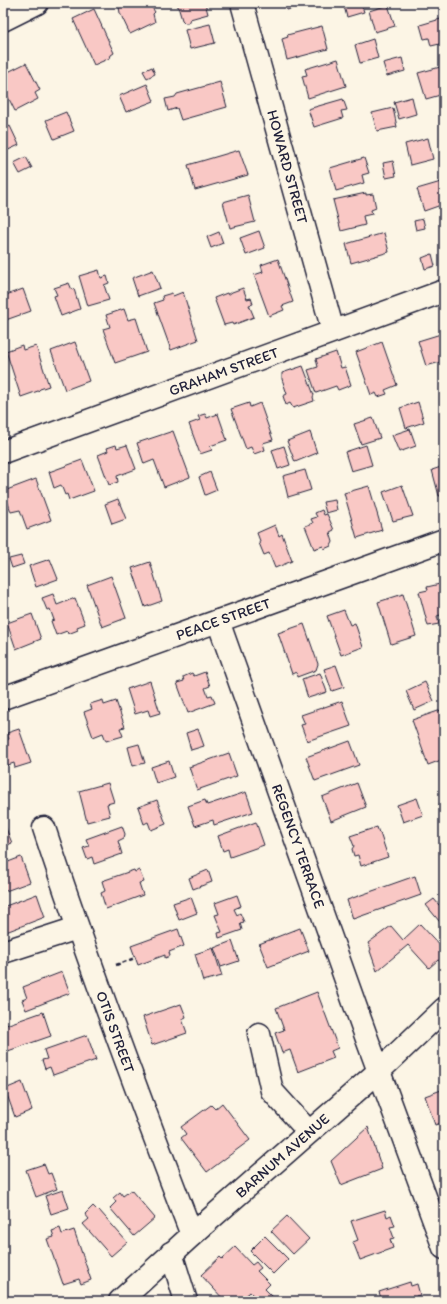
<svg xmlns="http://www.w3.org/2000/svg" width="447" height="1304" font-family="Itim,sans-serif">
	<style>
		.building { fill: #f9c8c5; stroke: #22223b }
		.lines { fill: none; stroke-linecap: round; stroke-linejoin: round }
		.minor-casing { stroke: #22223b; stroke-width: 25 }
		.major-casing { stroke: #22223b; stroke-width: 25 }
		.path { stroke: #22223b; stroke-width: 2.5; stroke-dasharray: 4 3; stroke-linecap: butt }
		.minor { stroke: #fcf5e5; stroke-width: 22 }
		.major { stroke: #fcf5e5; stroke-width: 22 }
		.labels { text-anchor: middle; stroke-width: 3; stroke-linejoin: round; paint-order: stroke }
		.street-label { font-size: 15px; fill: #22223b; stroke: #fcf5e5 }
	</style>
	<rect width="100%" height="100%" fill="#fcf5e5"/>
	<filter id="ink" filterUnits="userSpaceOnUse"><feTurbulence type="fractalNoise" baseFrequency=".025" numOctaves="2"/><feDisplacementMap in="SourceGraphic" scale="8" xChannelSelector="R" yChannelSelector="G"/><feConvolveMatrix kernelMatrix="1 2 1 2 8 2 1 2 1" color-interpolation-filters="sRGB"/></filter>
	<g filter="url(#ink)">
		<path class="building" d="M127,3H146L149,7L151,6L155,12L153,14L155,22L130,34L120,13L119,7Z
			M177,3H205L208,14L190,19L188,23H185L182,20Z
			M285,3H312L287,10Z
			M343,3H361L364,12L347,17Z
			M388,5L395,26L375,32L369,11Z
			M94,9L114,53L111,55L110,58L94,65L73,19Z
			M444,18V43L431,46L429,38L424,39L420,25Z
			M210,24L215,43L190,49L185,30Z
			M322,26L328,49L287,60L282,39L288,37L287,35Z
			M373,39L378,58L360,63L355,45Z
			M402,58L405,71L387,76L383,63Z
			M338,59L346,86L308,98L302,76L307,75L305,69Z
			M26,63L40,90L35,93L38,99L15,111L3,87V67L6,73Z
			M444,66V94L426,99L418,73Z
			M152,67L155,74L147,78L143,71Z
			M220,82L227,107L181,120L177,108L168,111L165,99L175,97L177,94Z
			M147,84L154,101L126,112L119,96Z
			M412,97L416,114L399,119L394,102Z
			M343,99L347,110L341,111L343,118L314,127L308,109Z
			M393,108L397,127L377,131L372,113Z
			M66,112L74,131L54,139L46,120Z
			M10,126L19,145L4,152L3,149V130Z
			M428,138L433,159L410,165L405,144Z
			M239,150L248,175L195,190L188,165Z
			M26,157L32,168L20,174L14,163Z
			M364,158L369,173L362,175L364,183L336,191L330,168Z
			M393,161L396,176L386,178L383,163Z
			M441,182L444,193V204L424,211L417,189Z
			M366,193V195L373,194L376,208L371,210L372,214L363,216L365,225L341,231L333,200Z
			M248,195L255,222L230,228L223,202Z
			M423,219L425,228L416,230L414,221Z
			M259,231L265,248L246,255L240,238Z
			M219,232L223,243L211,248L207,237Z
			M384,233L389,252L351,263L346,244Z
			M432,254L435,266L425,269L422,258Z
			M278,259L293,302L282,306L284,310L269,316L254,275L263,272L261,265Z
			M99,270L101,278L107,276L109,283L104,285L109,300L88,306L79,276Z
			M153,270L160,288L138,296L132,278Z
			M69,283L72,290L74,289L80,309L61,316L54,296L57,295L54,288Z
			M243,288L247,299L251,298L253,304L249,305L254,317L233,325L232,323L224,325L214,298L227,293L228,295L232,292Z
			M23,289L31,311L3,321V296Z
			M183,292L198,340L171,350L154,303L163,300L162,296L172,293L173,296Z
			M124,309L128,320L136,318L147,352L115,363L103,329L110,327L106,315Z
			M444,333V361L426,366L418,341Z
			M75,342L89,381L65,390L51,351Z
			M382,342L397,385L385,390L387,394L378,397L376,393L371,395L356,352Z
			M22,345L23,350L36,346L49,386L40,389L38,391L21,397L6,351Z
			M336,352L341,368L345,367L351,385L338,390L336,386L316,393L308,370L318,367L316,359Z
			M303,366L314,395L313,397L314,401L293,408L290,403L286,405L283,396L287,394L282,379V373Z
			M418,402L424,422L406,428L400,408Z
			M249,403L250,407L260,403L273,440L263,443L265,450L254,454L251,447L246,449L231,409Z
			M205,414L207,418L218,414L227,440L210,446L212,450L200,454L189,424L200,420L198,416Z
			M373,418L380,438L361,444L354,424Z
			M410,429L416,446L399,452L392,435Z
			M173,431L190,477L164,487L154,460L144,464L137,443Z
			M310,432L317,453L295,462L287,441Z
			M116,445L117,448L127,445L136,469L117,476L118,482L109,485L98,455L108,451L107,448Z
			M366,445L372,465L351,471L345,452Z
			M284,446L290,465L278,469L272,450Z
			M82,460L94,491L69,500L67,494L65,495L61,485L54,488L49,472Z
			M444,466V499L443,495L439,496L432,470Z
			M305,470L311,490L288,497L283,476Z
			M210,472L217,490L205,495L199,477Z
			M36,479L51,520L27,529L20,510L11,512L4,491Z
			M402,485L413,516L393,521L383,492Z
			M369,486L382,530L357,538L344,493Z
			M118,499L126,519L112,524L105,504Z
			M335,500L337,510L326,513L323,502Z
			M322,510L324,515L327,514L334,530L330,532L333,542L331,546L324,549L323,546L314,549L305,526L313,523L311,519L317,517L315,513Z
			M275,525L279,536L282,534L292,561L275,568L269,553L264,555L259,543L260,541L257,533Z
			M21,556L24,564L12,568L9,559Z
			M50,559L58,579L36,587L29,566Z
			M150,562L162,601L145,607L132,568Z
			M111,576L126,618L102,627L87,585Z
			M444,583V614L437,616L439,624L428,626L419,592L428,590L427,587Z
			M53,594L57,605L75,598L85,624L77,627L78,630L68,634L67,631L56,635L51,621L54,620L50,609L47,610L42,598Z
			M403,594L416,636L391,644L378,602Z
			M344,610L350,625L355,623L363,647L341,655L327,616Z
			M32,614L41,639L16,649L7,623Z
			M304,624L318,664L316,670L297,677L296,672L292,674L278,633Z
			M336,665L344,687L332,691L324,669Z
			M205,672L210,686L205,688L208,696L212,695L215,703L188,713L177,683L184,681L183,677L192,673L194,676Z
			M320,673L327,692L308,698L302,679Z
			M150,681L160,713L150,716L148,710L135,714L127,689Z
			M425,682L434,701L414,710L406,691Z
			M103,700L104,705L116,701L125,727L120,728L123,736L106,741L103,733L93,737L84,712L92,709L90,704Z
			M342,701L351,726L307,741L301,725L305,724L301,715Z
			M444,709V759L428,765L412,720Z
			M19,729L31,763L15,768L14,763L5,766L3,761V741L9,739L7,733Z
			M198,729L204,746L191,750L186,733Z
			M350,741L359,765L315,781L306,757Z
			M139,744L145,763L133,766L128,747Z
			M229,753L237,776L197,790L189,767Z
			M169,761L174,777L156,783L151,767Z
			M108,783L114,802L107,804L110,816L87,822L79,791Z
			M357,783L366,807L331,821L322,797Z
			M246,792L253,812L214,825L213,820L195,826L188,806L205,800L207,805Z
			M417,798L423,815L403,822L397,805Z
			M157,800L166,824L151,830L148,822L144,824L138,807Z
			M444,802V819L439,804Z
			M3,821L12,843L3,847Z
			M256,822L264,845L230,857L228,849L223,851L218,836Z
			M122,826L125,834L124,838L118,841L122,854L94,864L92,857L87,859L83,848L89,846L86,839Z
			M377,827L379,833H380L388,857L361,866L358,855L354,856L352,849L354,846L350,836Z
			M21,857L30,882L3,892V864Z
			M134,870L135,872L139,870L144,882L139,883L143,895L106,909L101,893L105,891L102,881Z
			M208,870L212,882L193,889L189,878Z
			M415,876L421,895L353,919L347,900Z
			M37,894L45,917L6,932L3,924V918L6,916L3,907Z
			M237,895L241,906L234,909L237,915L240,913L244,922L240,923L242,930L219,938L218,933L222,932L215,915L219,914L215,903Z
			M191,897L197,913L179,920L173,903Z
			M434,899L439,905L444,900V927L426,905Z
			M420,924L444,950V960L442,962L438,960L429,968L408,945L377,971L370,951L371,949L368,943L391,926L403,940Z
			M300,928L309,951L268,967L259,944Z
			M178,929L184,946L169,952L170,956L165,958V955L138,965L131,946Z
			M232,941L239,961L221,967L214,948Z
			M213,948L222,976L203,981L195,954Z
			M62,972L70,993L26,1010L22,1000L27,998L23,987Z
			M317,992L338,1048L331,1051L334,1058L298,1072L290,1050L282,1053L275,1033L284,1030L276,1008Z
			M181,1004L186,1017L182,1019L187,1033L152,1045L143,1017Z
			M43,1012L51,1036L5,1052L3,1047V1026Z
			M87,1035L96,1060L53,1075L50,1067L45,1069L42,1060L47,1059L44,1050Z
			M22,1082L32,1110L15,1117L5,1089Z
			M444,1089V1122L435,1125L425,1096Z
			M222,1103L250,1140L207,1172L181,1138L186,1134L181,1127L211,1105L215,1109Z
			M368,1127L382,1169L341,1185L331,1161Z
			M44,1164L48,1174L51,1173L57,1189L36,1197L26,1170Z
			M63,1190L69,1208L51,1214L45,1196Z
			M131,1190L155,1218L134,1236L110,1208L116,1202L113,1198L120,1192L123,1196Z
			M93,1206L98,1211L99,1210L127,1242L111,1256L83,1224L89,1219L85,1214Z
			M385,1210L387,1217L391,1215L395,1226L390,1227L394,1238L390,1239L393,1248L360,1260L353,1242L358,1240L351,1221Z
			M287,1216L309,1239L293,1254L271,1231Z
			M60,1228L62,1234L74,1230L91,1280L81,1284L79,1279L63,1284L47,1239L54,1237L52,1231Z
			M265,1236L288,1259L273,1274L250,1251Z
			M235,1247L252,1265L256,1262L261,1268L257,1271L270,1284L265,1289L275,1299L272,1301H259L250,1292L240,1301H225L201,1275L220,1257L222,1259Z
			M410,1282L411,1286L417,1284L420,1295L416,1296L417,1301H382L379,1292Z"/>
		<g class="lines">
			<defs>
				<g id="minor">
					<path id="s1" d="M242,3L333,331"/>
					<path d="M3,20L37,3"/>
					<path id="s2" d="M3,452L444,291"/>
					<path id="s3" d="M218,621L367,1039L444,1248"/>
					<path id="s4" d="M3,698L444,540"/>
					<path id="s5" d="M44,828C89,965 140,1100 192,1235"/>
					<path d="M3,952L77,928"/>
					<path d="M259,1034L272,1091L309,1132"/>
					<path d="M171,1253L186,1301"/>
				</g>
				<g id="major">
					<path id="s6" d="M120,1301L192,1235L379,1071L444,1009"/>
				</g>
			</defs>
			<use href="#minor" class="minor-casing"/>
			<use href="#major" class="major-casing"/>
			<path class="path" d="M116,965L135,958"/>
			<use href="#minor" class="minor"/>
			<use href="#major" class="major"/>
		</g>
	</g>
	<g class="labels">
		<g class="street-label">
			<text dy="5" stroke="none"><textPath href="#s1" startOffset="170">HOWARD STREET</textPath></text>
			<text dy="5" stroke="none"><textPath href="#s2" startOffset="235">GRAHAM STREET</textPath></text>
			<text dy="5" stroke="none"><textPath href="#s4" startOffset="234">PEACE STREET</textPath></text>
			<text dy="5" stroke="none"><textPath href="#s3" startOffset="239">REGENCY TERRACE</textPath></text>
			<text dy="5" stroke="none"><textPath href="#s5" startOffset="216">OTIS STREET</textPath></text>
			<text dy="5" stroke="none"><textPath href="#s6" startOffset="218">BARNUM AVENUE</textPath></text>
		</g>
	</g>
	<rect width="447" height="1304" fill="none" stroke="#fcf5e5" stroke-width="16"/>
	<rect x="8" y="8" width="431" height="1288" fill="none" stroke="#22223b" stroke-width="1.5" filter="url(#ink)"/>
</svg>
